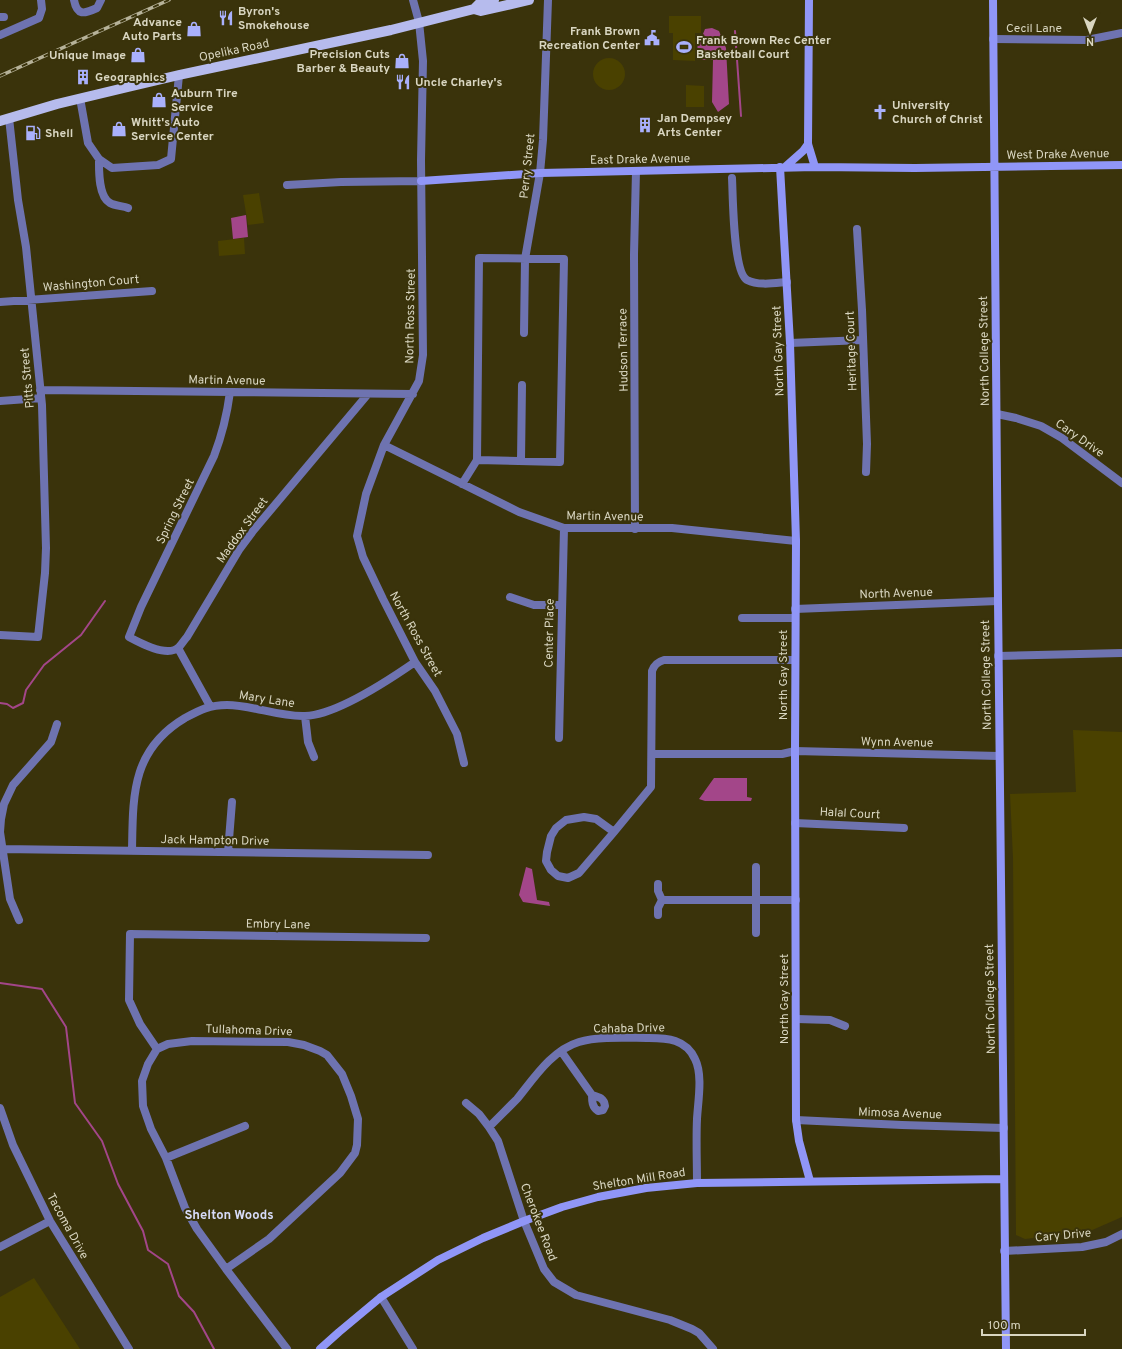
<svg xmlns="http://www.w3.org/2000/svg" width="1122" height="1349" font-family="Overpass,sans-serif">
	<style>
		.green { fill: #4a4100 }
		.water { fill: #a34689 }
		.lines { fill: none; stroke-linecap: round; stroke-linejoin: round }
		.stream { stroke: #a34689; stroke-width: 2 }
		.street { stroke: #6e73b0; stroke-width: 8 }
		.secondary { stroke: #9096f7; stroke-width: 8 }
		.primary { stroke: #b6bbed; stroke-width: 10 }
		.rail-casing { stroke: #b6b299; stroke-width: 3.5 }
		.rail { stroke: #3a330b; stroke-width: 2; stroke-dasharray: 6; stroke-linecap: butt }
		.labels { text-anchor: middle; stroke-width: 4; stroke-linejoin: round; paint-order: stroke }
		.poi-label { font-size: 12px; font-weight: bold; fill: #d9d6c1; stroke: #3a330b; text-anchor: start }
		.street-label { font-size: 12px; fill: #d9d6c1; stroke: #3a330b }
		.neighbourhood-label { font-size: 13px; font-weight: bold; fill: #d7dbf8; stroke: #3a330b }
	</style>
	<rect width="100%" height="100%" fill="#3a330b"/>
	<path class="green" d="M669,16H701V33H695V61L673,60V33H669Z
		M593 74a16 16 0 1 1 32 0a16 16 0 1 1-32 0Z
		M686,85L704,86V107H686Z
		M259,193L264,223L248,225L243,195Z
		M244,238L245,254L219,256L218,241Z
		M1073,730L1122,732V1217L1090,1231L1025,1239L1016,1235L1013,858L1010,794L1076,792Z
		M34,1278L80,1349H0V1297Z"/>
	<path class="water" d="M712,28L719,31L726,48L729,104L718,112L712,102L713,60H697L698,34H703L705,29Z
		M246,215L248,237L233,239L231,218Z
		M714,778H747V797L752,798L751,801H705L699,799Z
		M526,867L532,869L537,900L549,902L550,906L523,902L519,895Z"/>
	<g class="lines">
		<path class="stream" d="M735,31L741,116
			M0,703L7,704L13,708L23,703L26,690L44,665L81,635L105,601
			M0,983L42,989L66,1027L75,1103L102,1141L118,1184L143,1231L148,1250L168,1264L179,1296L194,1312L214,1349"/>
		<path class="street" d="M74,0C77,16 84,14 97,8L101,0
			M413,0L419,22L423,61L421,160L423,355L419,381L384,445L366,494L357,536L363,557L383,599L415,662L435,691L457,734L464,763
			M0,17H4
			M0,35L39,18L42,9L41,0
			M993,39L1087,40L1122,33
			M80,98L88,143L99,159L112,168L158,165L171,159L179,75
			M99,159C99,170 98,196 110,203C115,206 123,206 128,208
			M732,178C733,196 733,272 747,280C759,286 775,283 787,282
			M287,185L341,182L421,181
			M857,229L862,310L867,444L866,472
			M479,258L564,259L560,462L477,460Z
			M0,302L152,291
			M524,333L525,259L540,173L543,140L548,0
			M790,343L863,340
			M40,390L413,394
			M230,392C227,415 222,435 214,456L141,607L129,637C140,643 168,658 179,647C182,644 184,640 187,637L239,550L253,531L368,394
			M0,401L41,398
			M997,414L1016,418L1041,426L1062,438L1122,483
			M384,445L519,512L564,528H672L796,541
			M521,460L522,385
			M462,484L477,460
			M635,529L634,254L636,171
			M510,597L534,605H561
			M795,609L998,601
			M742,618H795
			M0,635L38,637L45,573L46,548L42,405L26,247L18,200L9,118
			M178,648L210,706
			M998,656L1122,653
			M305,716L308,742L314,757
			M559,738L564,528
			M652,754H782L795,751L999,756
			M795,823L904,828
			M614,832L596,819L584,817L566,820L556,828L551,836L547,852L546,861L551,870L558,876L568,878L579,873L614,832L651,787L652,671C654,665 657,662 664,660H795
			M2,849L428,855
			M132,851C133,796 131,750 185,718C200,710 209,705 227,705C253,705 278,717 305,716C337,715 389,680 415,662
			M228,852L232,802
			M658,884V891L662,900L658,908V915
			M662,900H796
			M19,920L10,899L0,832L1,819L4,804L13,785L51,742L57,724
			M756,933V867
			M797,1019L830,1020L845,1026
			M157,1049L140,1024L129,1000L130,934L426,938
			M561,1051L592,1095
			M592,1095C599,1097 604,1098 605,1106L603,1110L598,1111C592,1107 592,1101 592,1095Z
			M466,1103L479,1114L489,1127L498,1141L524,1221L544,1269L554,1282L576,1295L670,1320L692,1329L699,1333L713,1349
			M0,1108L13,1145L50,1221L129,1349
			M796,1120L902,1125L1004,1128
			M489,1127C498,1118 508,1108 517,1099C534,1078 552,1050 579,1042C598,1036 629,1038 649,1038C667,1038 686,1039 695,1059C703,1075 698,1101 697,1119C696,1140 697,1162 697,1183
			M166,1158L245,1126
			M0,1247L50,1221
			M1004,1251L1082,1247L1106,1242L1122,1234
			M226,1269L269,1239L340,1173L355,1153L357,1145L358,1119L351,1096L342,1074L327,1055L320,1051L304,1045L288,1042L192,1041L168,1044L157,1049L148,1064L142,1081L143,1106L151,1129L166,1158L185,1208L197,1229L226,1269L287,1349
			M381,1297L413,1349"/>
		<path class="secondary" d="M809,0L808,144L815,167
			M993,0L998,601L1006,1349
			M780,167L790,343L796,541L795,751L796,1120L799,1141L810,1181
			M785,167L803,151L808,144
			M421,181L540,173L587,172L815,167L915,168L1122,165
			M320,1349L339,1332L381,1297L438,1260L483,1238L524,1221L562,1207L598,1197L646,1188L697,1183L1004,1179"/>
		<path class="primary" d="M474,9L481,11L529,0
			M0,121L57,104L128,87L179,75L391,30L474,9L480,3L494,0"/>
		<defs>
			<path id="rail" d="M0,76L169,0"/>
		</defs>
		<use href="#rail" class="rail-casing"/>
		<use href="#rail" class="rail"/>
	</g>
	<defs>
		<symbol id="restaurant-bare" viewBox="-9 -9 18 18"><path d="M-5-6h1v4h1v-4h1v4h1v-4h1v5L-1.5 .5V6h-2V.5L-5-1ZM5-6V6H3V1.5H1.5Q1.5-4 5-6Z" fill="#a9b0fc" stroke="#3a330b" stroke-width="2.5" paint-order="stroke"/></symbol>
		<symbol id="shop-bare" viewBox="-9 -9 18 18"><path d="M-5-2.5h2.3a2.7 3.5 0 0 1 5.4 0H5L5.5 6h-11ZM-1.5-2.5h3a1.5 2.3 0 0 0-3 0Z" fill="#a9b0fc" stroke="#3a330b" stroke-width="2.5" paint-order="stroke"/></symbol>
		<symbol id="civic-bare" viewBox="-9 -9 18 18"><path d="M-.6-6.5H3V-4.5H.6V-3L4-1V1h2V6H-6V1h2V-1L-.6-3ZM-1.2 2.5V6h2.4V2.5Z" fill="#a9b0fc" stroke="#3a330b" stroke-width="2.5" paint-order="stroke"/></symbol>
		<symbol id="stadium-bare" viewBox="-9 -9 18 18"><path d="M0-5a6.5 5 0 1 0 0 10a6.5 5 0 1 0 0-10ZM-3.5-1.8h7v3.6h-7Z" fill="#a9b0fc" stroke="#3a330b" stroke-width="2.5" paint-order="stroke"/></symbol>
		<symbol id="building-bare" viewBox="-9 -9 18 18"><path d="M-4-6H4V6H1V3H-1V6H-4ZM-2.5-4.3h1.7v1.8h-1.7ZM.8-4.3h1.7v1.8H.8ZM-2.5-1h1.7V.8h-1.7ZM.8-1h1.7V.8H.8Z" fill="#a9b0fc" stroke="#3a330b" stroke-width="2.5" paint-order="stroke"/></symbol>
		<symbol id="church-bare" viewBox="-9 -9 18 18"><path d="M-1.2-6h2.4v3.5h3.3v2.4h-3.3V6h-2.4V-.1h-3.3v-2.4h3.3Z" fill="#a9b0fc" stroke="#3a330b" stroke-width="2.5" paint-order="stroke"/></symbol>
		<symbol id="fuel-bare" viewBox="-9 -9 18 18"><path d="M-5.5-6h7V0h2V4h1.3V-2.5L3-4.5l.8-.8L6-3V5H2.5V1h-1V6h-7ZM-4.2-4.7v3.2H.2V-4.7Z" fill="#a9b0fc" stroke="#3a330b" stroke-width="2.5" paint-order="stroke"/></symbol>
	</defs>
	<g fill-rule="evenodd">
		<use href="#restaurant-bare" x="215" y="7" width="22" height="22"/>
		<use href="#shop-bare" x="183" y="18" width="22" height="22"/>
		<use href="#civic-bare" x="641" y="27" width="22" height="22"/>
		<use href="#stadium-bare" x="673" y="36" width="22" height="22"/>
		<use href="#shop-bare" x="127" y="44" width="22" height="22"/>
		<use href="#shop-bare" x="391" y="50" width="22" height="22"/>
		<use href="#building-bare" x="72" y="66" width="22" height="22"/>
		<use href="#restaurant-bare" x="392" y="71" width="22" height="22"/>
		<use href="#shop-bare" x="148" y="89" width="22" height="22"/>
		<use href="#church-bare" x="869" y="101" width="22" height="22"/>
		<use href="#building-bare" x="634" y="114" width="22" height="22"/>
		<use href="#shop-bare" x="108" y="118" width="22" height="22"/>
		<use href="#fuel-bare" x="22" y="122" width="22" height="22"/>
	</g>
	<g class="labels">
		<g class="poi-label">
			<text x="238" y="15">Byron's<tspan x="238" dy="14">Smokehouse</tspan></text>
			<text x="182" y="26" text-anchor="end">Advance<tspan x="182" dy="14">Auto Parts</tspan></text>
			<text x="640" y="35" text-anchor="end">Frank Brown<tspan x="640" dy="14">Recreation Center</tspan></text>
			<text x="696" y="44">Frank Brown Rec Center<tspan x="696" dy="14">Basketball Court</tspan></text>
			<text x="390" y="58" text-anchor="end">Precision Cuts<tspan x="390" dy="14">Barber &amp; Beauty</tspan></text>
			<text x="126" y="59" text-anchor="end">Unique Image</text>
			<text x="95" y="81">Geographics</text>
			<text x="415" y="86">Uncle Charley's</text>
			<text x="171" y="97">Auburn Tire<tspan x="171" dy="14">Service</tspan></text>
			<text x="892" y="109">University<tspan x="892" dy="14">Church of Christ</tspan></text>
			<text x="657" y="122">Jan Dempsey<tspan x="657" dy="14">Arts Center</tspan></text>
			<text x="131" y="126">Whitt's Auto<tspan x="131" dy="14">Service Center</tspan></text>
			<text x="45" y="137">Shell</text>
		</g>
		<g class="street-label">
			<text x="1034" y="32">Cecil Lane</text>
			<text transform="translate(234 50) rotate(-12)" y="4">Opelika Road</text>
			<text transform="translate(1058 154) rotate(-1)" y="4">West Drake Avenue</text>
			<text transform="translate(640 159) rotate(-1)" y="4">East Drake Avenue</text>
			<text transform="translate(527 166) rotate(-84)" y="4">Perry Street</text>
			<text transform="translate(91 283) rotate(-5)" y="4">Washington Court</text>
			<text transform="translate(410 316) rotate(-89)" y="4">North Ross Street</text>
			<text transform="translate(623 350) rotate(-91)" y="4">Hudson Terrace</text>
			<text transform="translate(778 351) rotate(-92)" y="4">North Gay Street</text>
			<text transform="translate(851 351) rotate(-92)" y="4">Heritage Court</text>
			<text transform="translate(984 351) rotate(-91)" y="4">North College Street</text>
			<text transform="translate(27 378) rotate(-95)" y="4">Pitts Street</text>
			<text transform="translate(227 380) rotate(1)" y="4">Martin Avenue</text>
			<text transform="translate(1080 438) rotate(35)" y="4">Cary Drive</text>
			<text transform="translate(175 511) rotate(-64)" y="4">Spring Street</text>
			<text transform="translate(605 516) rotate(1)" y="4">Martin Avenue</text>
			<text transform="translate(242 530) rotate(-54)" y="4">Maddox Street</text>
			<text transform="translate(896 593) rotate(-2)" y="4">North Avenue</text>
			<text transform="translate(549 633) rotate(-89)" y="4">Center Place</text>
			<text transform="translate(416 634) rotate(61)" y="4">North Ross Street</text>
			<text transform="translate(783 675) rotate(-90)" y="4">North Gay Street</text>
			<text transform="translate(986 675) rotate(-91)" y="4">North College Street</text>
			<text transform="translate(267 699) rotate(9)" y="4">Mary Lane</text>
			<text transform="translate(897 742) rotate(1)" y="4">Wynn Avenue</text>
			<text transform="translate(850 813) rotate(3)" y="4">Halal Court</text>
			<text transform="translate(215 840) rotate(1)" y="4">Jack Hampton Drive</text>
			<text transform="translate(278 924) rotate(1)" y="4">Embry Lane</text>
			<text transform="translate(784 999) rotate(-90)" y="4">North Gay Street</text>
			<text transform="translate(990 999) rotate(-91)" y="4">North College Street</text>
			<text transform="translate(629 1028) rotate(-1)" y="4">Cahaba Drive</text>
			<text transform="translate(249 1030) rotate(2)" y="4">Tullahoma Drive</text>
			<text transform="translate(900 1113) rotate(2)" y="4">Mimosa Avenue</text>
			<text transform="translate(639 1179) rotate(-9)" y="4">Shelton Mill Road</text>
			<text transform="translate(539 1222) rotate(69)" y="4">Cherokee Road</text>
			<text transform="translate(68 1226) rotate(61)" y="4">Tacoma Drive</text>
			<text transform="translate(1063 1235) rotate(-5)" y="4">Cary Drive</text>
		</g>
		<g class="neighbourhood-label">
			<text x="229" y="1219">Shelton Woods</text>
		</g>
	</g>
	<g transform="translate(1090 32) rotate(180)" stroke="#3a330b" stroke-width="3" paint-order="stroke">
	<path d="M0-3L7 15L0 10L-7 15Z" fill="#d9d6c1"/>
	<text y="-6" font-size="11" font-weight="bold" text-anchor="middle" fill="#d9d6c1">N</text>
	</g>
	<path d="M982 1329v6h103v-6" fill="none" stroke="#d9d6c1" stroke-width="2"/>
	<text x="988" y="1329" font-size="12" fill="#d9d6c1" stroke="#3a330b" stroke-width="3" paint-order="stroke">100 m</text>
</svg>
